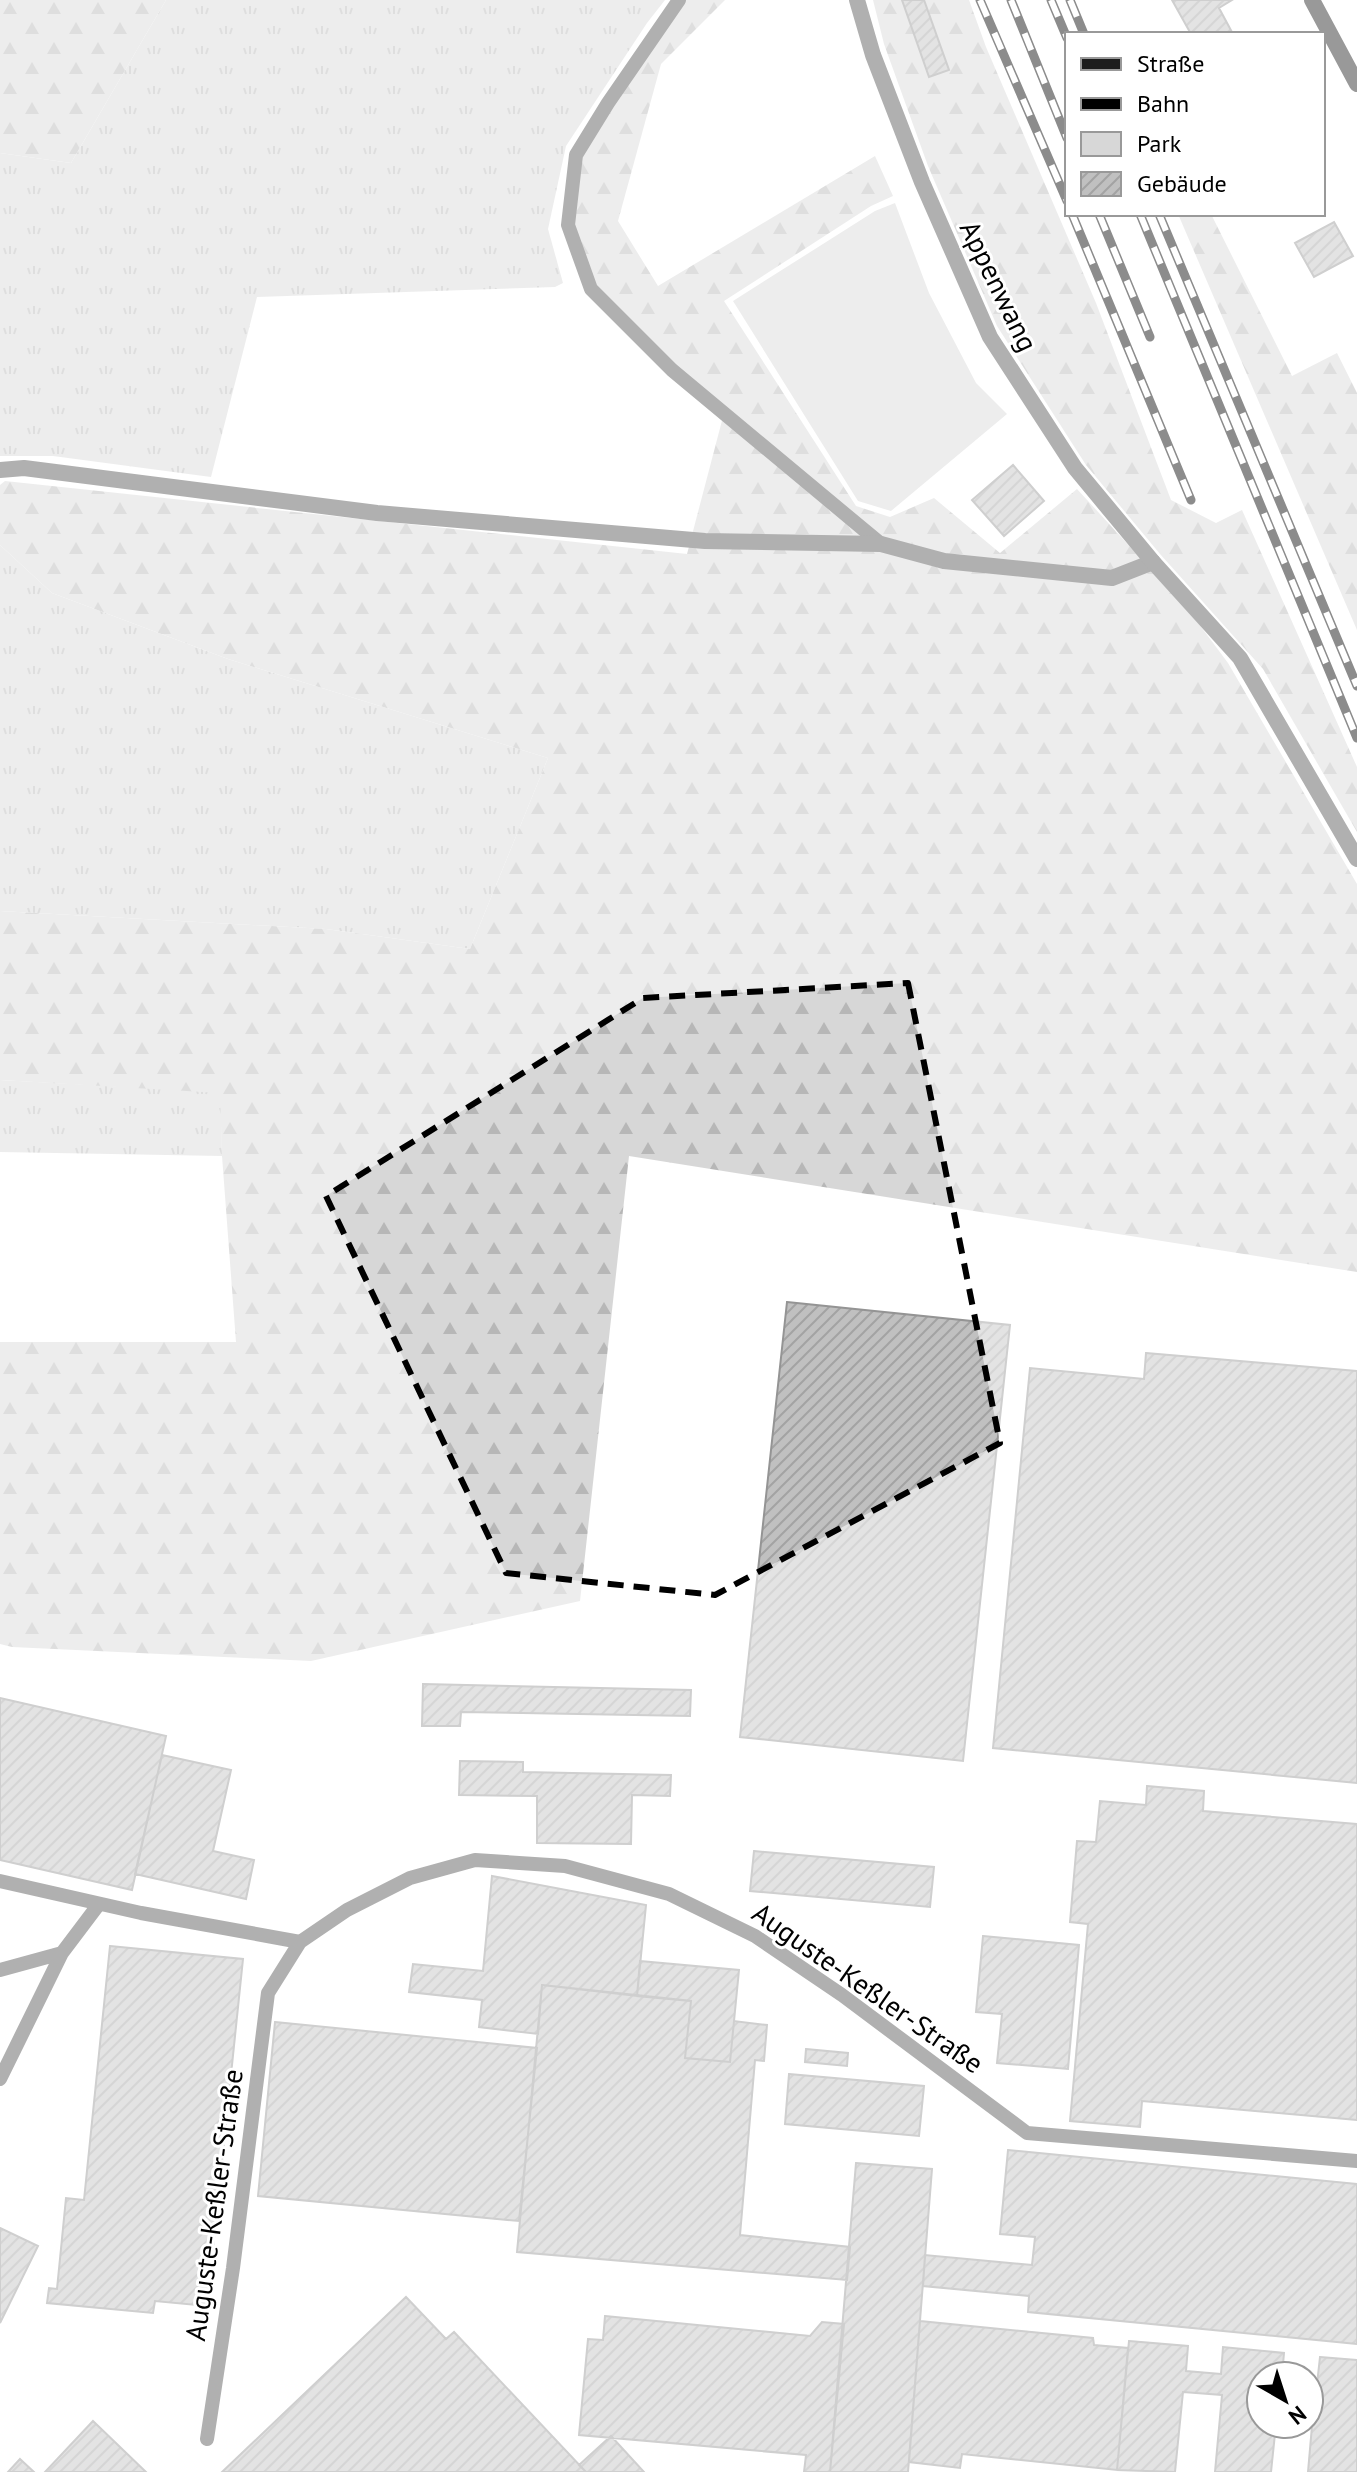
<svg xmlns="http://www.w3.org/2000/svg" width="1357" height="2472" font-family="'PT Sans',sans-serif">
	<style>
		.grass { fill: url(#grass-tufts) }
		.forest { fill: url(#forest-firs) }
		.park { fill: #d7d7d7 }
		.building { fill: url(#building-hatch); stroke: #949494; stroke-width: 2 }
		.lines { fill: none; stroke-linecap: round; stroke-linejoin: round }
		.service { stroke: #505050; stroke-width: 14 }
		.minor { stroke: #505050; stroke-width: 16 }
		.tertiary { stroke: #505050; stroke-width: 16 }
		.secondary { stroke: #1d1d1d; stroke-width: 16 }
		.rail-casing { stroke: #000; stroke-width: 9 }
		.rail { stroke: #fff; stroke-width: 6; stroke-dasharray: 18; stroke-linecap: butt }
		.marked { fill: none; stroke: #000; stroke-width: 6; stroke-dasharray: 16 10; stroke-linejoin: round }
		.labels { text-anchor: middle; stroke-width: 6; stroke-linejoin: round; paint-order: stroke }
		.street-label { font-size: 28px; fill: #000; stroke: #fff }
	</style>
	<defs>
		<pattern id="grass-tufts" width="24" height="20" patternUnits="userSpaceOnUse" patternTransform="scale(2)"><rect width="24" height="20" fill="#d7d7d7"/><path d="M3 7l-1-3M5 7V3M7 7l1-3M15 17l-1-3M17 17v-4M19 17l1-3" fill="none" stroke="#b7b7b7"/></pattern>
		<pattern id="forest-firs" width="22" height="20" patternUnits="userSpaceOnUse" patternTransform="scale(2)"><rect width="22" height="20" fill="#d7d7d7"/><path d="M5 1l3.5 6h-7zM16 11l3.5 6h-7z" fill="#b7b7b7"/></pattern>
		<pattern id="building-hatch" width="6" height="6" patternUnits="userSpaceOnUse" patternTransform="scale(2)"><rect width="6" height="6" fill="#c0c0c0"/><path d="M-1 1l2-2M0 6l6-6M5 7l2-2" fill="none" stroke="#a3a3a3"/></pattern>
	</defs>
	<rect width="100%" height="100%" fill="#fff"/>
	<path class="grass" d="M166,0H665L647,23L566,146L548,229L563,283L555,287L257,297L211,477L53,456H0V153L71,163Z
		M0,545L52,593L228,659L548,758L470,949L326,929L0,911Z
		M0,1080L221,1092L222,1156L0,1152Z"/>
	<path class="forest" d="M0,0H166L71,163L0,153Z
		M679,0H725L661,64L618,221L658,286L875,156L893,196L871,206L724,301L856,506L890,517L934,498L1000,553L1077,489L1190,612L1228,663L1357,884V1272L629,1156L580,1601L311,1661L12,1647L0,1644V1342H236L222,1156L220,1093L0,1080V911L326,929L470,949L548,758L228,659L52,593L0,545V485L5,481L687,554L724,413L591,289L568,225L576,155Z
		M873,0H969L986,47L1096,303L1171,500L1216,523L1242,510L1357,767V832L1263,669L1160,554L1086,465L997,326L928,166L884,44Z
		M1178,214H1211L1292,376L1337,353L1357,393V630Z"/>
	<path class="park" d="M895,203L929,293L976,383L1007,414L891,511L858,501L733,301L875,211Z"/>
	<path class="building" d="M902,0H924L949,70L929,77Z
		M1172,0H1232L1219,8L1233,34H1191Z
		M1334,222L1353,256L1314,277L1295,243Z
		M1013,465L1044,501L1004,536L972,500Z
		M787,1302L1010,1325L963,1761L740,1737Z
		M1146,1353L1357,1371V1783L993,1748L1030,1368L1144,1379Z
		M423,1684L691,1690L690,1716L461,1712L460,1726H422Z
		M0,1698L166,1736L132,1890L0,1860Z
		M162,1755L231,1770L213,1851L254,1860L246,1899L135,1874Z
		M460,1761L523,1762V1772L671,1775L670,1796L632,1795L631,1844L537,1843V1796L459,1795Z
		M1147,1786L1204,1791L1203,1811L1357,1824V2120L1142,2101L1140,2127L1070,2121L1088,1924L1070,1922L1077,1841L1096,1842L1100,1801L1146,1805Z
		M754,1851L934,1867L930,1907L750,1891Z
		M492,1876L646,1905L637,1996L542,1985L538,2034L479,2027L482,2000L409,1992L413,1964L483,1971Z
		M983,1936L1079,1945L1068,2069L997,2063L1002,2014L976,2012Z
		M110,1946L243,1959L207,2306L155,2301L153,2313L47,2303L49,2288L57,2289L66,2198L84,2200Z
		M640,1961L739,1970L730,2062L685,2058L691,2001L637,1996Z
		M542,1985L691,2001L685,2058L730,2062L734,2021L767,2025L764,2061L755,2060L740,2235L850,2247L847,2280L517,2252Z
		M275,2022L537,2048L519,2221L258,2196Z
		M806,2049L848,2053L847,2066L805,2062Z
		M789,2074L924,2086L919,2136L785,2124Z
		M1008,2150L1357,2184V2344L1028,2312L1029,2296L923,2286L925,2255L1032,2265L1035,2237L1000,2234Z
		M856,2163L932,2169L908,2472H830Z
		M0,2228L38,2246L0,2323Z
		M406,2297L446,2339L454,2332L586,2472H222Z
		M605,2316L810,2336L822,2322L844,2324L830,2472H804L806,2455L579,2435L588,2339L603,2340Z
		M920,2321L1093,2338L1094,2345L1128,2348L1117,2470L962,2454L960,2468L909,2462Z
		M1129,2341L1188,2346L1186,2371L1221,2374L1223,2347L1284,2353L1282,2376H1261V2424H1276L1271,2472H1215L1222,2395L1183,2392L1175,2472L1117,2470Z
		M1320,2357L1357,2360V2472H1308L1314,2403H1309V2383L1317,2384Z
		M93,2421L146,2472H45Z
		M611,2436L644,2472H586L579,2465Z
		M20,2459L34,2472H8Z"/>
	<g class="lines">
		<path class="service" d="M679,0L608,103L576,155L568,225L591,289L672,370L881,544
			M0,1881L141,1913L300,1942
			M0,1970L62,1953
			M0,2079L62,1953L99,1904
			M207,2439L233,2268L268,1993L300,1942L347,1910L410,1878L475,1860L565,1866L669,1894L755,1936L842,1995L1027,2133L1357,2161"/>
		<path class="minor" d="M0,470L24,468L377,513L705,541L881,544L944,561L1112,578L1153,562"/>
		<path class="tertiary" d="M857,0L873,55L922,182L990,337L1075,468L1153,562L1240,658L1357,859"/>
		<path class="secondary" d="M1312,0L1357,84"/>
		<defs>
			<path id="rail" d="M980,0L1067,201
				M1011,0L1067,138
				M1051,0L1067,38
				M1070,0L1084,34
				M1072,214L1191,500
				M1099,214L1150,337
				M1140,214L1357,738
				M1159,214L1357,686"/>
		</defs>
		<use href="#rail" class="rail-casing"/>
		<use href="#rail" class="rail"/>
	</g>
	<path d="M0 0H1357V2472H0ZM908,983L1000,1443L715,1595L506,1573L326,1196L643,998Z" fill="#fff" fill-opacity=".55" fill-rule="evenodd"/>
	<path class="marked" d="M908,983L1000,1443L715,1595L506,1573L326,1196L643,998Z"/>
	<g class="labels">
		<g class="street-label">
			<text transform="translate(999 286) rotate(64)" y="10">Appenwang</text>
			<text transform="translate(868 1988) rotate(35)" y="10">Auguste-Keßler-Straße</text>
			<text transform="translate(214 2205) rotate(-82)" y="10">Auguste-Keßler-Straße</text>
		</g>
	</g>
	<rect x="1065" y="32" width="260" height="184" fill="#ffffff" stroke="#999999" stroke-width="2"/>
	<rect x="1081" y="58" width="40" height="12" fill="#1d1d1d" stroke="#999999" stroke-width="2"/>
	<text x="1137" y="72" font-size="24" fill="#000000">Straße</text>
	<rect x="1081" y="98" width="40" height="12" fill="#000000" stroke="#999999" stroke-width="2"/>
	<text x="1137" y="112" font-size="24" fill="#000000">Bahn</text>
	<rect x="1081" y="132" width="40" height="24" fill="#d7d7d7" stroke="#999999" stroke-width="2"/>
	<text x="1137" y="152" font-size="24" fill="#000000">Park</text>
	<rect x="1081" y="172" width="40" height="24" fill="url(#building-hatch)" stroke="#999999" stroke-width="2"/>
	<text x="1137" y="192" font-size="24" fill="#000000">Gebäude</text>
	<g transform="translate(1285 2400) rotate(141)"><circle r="38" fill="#ffffff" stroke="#999999" stroke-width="2"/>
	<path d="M0-6L14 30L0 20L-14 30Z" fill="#000000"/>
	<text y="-12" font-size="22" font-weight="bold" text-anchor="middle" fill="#000000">N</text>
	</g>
</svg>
